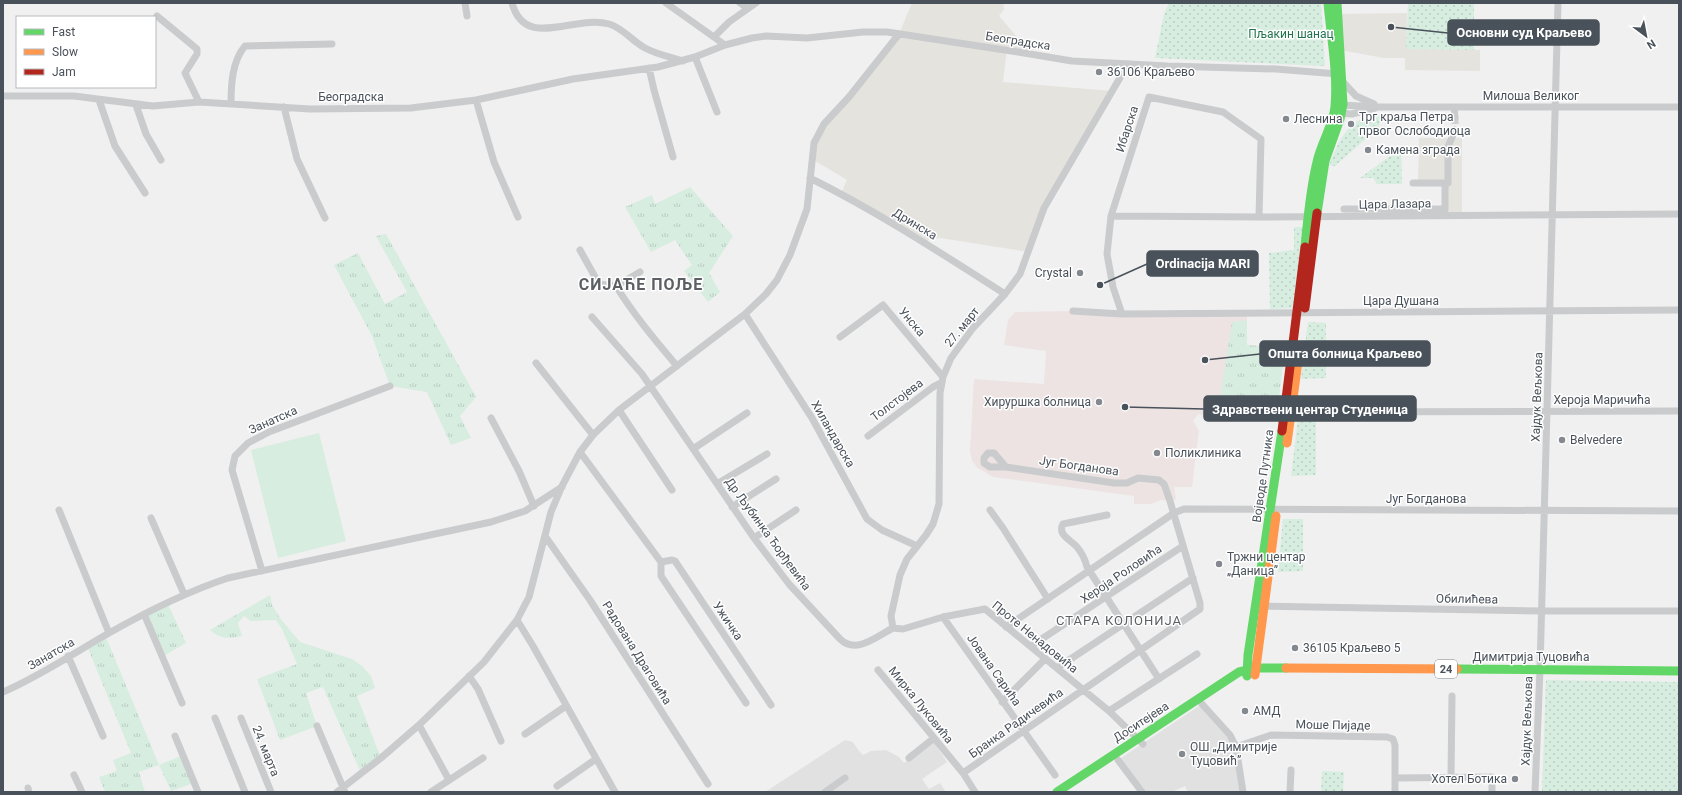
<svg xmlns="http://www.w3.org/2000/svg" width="1682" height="795" font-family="Roboto,sans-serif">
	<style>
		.commercial { fill: #e5e3de }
		.education { fill: #e2e1e1 }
		.medical { fill: #ede3e2 }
		.grass { fill: url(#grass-tufts) }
		.park { fill: url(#park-dots) }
		.garden { fill: #d7ede0 }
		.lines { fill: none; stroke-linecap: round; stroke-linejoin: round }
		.street-tunnel { stroke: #cfd0d2; stroke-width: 7; stroke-dasharray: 7 3.5; stroke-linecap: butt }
		.street { stroke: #cacbcd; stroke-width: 7 }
		.fast { stroke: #63d668; stroke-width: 9 }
		.slow { stroke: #ff974d; stroke-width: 9 }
		.jam { stroke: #b3261e; stroke-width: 9 }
		.poi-dot { fill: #83898e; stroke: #fff; stroke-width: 1.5 }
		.labels { text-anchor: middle; stroke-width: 3; stroke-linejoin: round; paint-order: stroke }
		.shield { fill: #fff; stroke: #80858c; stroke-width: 1 }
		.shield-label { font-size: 11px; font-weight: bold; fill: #49515a }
		.park-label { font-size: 12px; fill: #21734e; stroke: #fff }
		.street-label { font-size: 12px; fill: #49515a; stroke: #fff }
		.poi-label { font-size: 12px; fill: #49515a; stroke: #fff; text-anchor: start }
		.neighbourhood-label { font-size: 13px; letter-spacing: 1px; fill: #5c5f63; stroke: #fff }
		.district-label { font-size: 16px; font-weight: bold; letter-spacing: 1px; fill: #5c5f63; stroke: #fff }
		.leader { fill: none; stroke: #49515a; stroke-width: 1.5 }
		.callout-dot { fill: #49515a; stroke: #fff; stroke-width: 1.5 }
		.callout { fill: #49515a; stroke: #49515a; stroke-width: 1.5 }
		.callout-label { font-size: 13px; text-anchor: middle; font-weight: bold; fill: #fff }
	</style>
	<defs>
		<pattern id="grass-tufts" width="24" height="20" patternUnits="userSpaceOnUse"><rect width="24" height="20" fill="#d7ede0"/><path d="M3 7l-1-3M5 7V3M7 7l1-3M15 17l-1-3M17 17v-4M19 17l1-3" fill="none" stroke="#bacdc2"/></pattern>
		<pattern id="park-dots" width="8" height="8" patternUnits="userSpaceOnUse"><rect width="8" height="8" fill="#d7ede0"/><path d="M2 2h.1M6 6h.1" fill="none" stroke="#bacdc2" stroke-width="1.8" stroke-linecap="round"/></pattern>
	</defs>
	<rect width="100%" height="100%" fill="#f0f0f0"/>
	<path class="commercial" d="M912,3H1003L1004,9L999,16L1032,54L1007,50L1003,82L1112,91L1044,208L1029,252L940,238L930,239L926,243L841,193L847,180L812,159L824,124L899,34Z
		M1407,13L1406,49L1480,50V71L1405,70V58H1384L1340,50L1338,14Z
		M1419,138H1462V215H1447V180H1418Z"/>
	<path class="education" d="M1202,704L1230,735L1243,792H1188L1185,786L1172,792H1142L1118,760Z
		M845,740L853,742L859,751L863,755L871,751L886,750L899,757L904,763L933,741L947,762L922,779L929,789L940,783L946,792H765Z"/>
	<path class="medical" d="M1073,311L1247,313V345L1285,348L1277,412L1273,419L1236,408L1226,409L1217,416L1211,417L1198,414L1193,421L1199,431L1192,487H1174L1176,499L1170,501L1161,500L1151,504H1134V496L993,477L978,468L972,461L970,451L974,379L1044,384L1046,351L1004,345L1008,320L1015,312Z"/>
	<path class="grass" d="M690,187L733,236L709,273L720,292L708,302L684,271L692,265L675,240L651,252L625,207L652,195L655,204Z
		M386,234L476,397L460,416L471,438L451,445L427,392L390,386L372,336L334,265L358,253L385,304L407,292L376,236Z
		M1247,320V345L1285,348L1277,412L1219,405L1232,322Z
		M270,595L272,605L280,618L300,642L352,659L362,666L371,676L375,688L357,696L381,758L361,773L323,687L306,693L317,726L280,740L257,679L297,664L282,629L276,620L251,621L244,616L238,623L242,636C230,639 219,639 210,630Z
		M167,602L186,643L162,657L144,614Z
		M105,635L159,765L183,755L194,783L171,791L159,765L139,772L145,792H105L99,777L117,771L113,760L131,753L87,646Z"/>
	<path class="park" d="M1169,3H1321L1325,66L1155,58L1164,14Z
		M1408,3H1474V50L1406,49Z
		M1370,115H1390L1379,124V127L1335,166L1329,165C1339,142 1344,125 1370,115Z
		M1401,148L1402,184H1377L1373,178H1360Z
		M1294,227H1305L1293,308L1270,309L1269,253L1294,250Z
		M1308,322L1326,323V378L1301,379Z
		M1298,419L1316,420V475L1291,476Z
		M1283,519H1303V571L1278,572Z
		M1546,680L1679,682V792H1542Z
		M1322,771L1344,772L1343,792H1321Z"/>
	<path class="garden" d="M319,433L346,541L278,558L251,450Z"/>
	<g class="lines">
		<path class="street-tunnel" d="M1455,117V130"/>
		<path class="street" d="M465,3L467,16
			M512,3C525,51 575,14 609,24C623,28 632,41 645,48C656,54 670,57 683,61
			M666,3L725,45
			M740,3L747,8
			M157,16L197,49V54L185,73L199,102
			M714,37L729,22L756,3
			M695,57L717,112
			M649,68L654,90L673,157
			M1343,82L1356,96L1374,104
			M3,96H74L153,106L199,102L310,109L411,108L476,100L573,79L658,67L695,57L725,45L752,38L766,36L807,38L863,32H887L1018,52L1072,61L1168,66L1276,69L1338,74
			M99,100L115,146L145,193
			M476,100L494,162L518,217
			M231,104C231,85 232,61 245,46L332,44
			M136,105L146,134L161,160
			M1339,105L1382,107H1679
			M284,107L297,159L325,218
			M1454,107L1455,117
			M1338,113L1352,114L1375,108
			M810,178C878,212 941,253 1005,294
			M1413,183H1448V147L1455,130
			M1344,209H1445V183
			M1111,216L1259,217L1679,214
			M580,250L599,284L616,286C634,315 655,340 677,366
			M616,286L640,272
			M1073,311L1122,314L1679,310
			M745,314L812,418L867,519L882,530L917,546
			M1122,314L1113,287L1107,254L1111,216L1149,97L1223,112L1261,139L1259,217
			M592,317L642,374L754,538L789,584L840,639C856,655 877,636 893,628
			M840,337L883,305L943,377
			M536,363L593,435
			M619,410L672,490
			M1287,412L1679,411
			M491,418L519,471L534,506
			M868,436L933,387L941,383
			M693,449L747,413
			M580,452L661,562V576L746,703
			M717,484L767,454
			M732,507L776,479
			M59,510L109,633
			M990,510L1003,528L1048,599
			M1107,515L1063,524C1057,535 1071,540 1077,547C1082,553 1085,559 1087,567L1159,679
			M151,518L184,594
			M545,536L590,600L708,784
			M754,538L796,510
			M661,562L672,560L675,561L771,705
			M262,571L232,470L235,456L248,443L269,432L390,386
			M1260,606L1541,611H1679
			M144,614L182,703
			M943,617L1055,775
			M517,620L533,646L615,792
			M1006,627L1174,513L1184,509L1679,511
			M893,628L891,616L900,575L907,559L926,535L933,524L939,504L940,393L943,377L951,358L973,328L1005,294L1020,274L1044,208L1128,64
			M893,628L903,629L943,617L985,609L1109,711L1143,744
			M1031,646L1183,546
			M68,656L103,736
			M1057,668L1193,578
			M878,670L963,773L975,792
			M469,676L478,689L501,741
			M3,692C40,676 74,653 109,633C148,611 186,592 228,578L491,522L525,511L562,487
			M1002,702L1045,659
			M1202,704L1230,735L1236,747L1243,792
			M1109,711L1197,654
			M215,718L245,792
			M241,718L271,792
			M419,725L449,780
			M317,726L345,792
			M525,734L566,706
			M175,736L198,792
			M1236,747L1271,735L1387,737L1393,739L1395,745V792
			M909,758L934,738
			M1118,760L1142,792
			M963,773L1200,609V603L1170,501L1164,484L1159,480L1138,478L1127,483H1114L1006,467H990L984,463V458L988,453H994L1006,467
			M74,775L82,792
			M1451,777L1452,696
			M1395,778L1492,777V792
			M557,786L596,759
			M28,788L29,792
			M337,792L381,758L419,725L484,662L517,620L529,597L551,512L562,486L580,452L593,435L619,410L745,314L766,294L777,280L790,255L807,209L814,143L824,124L849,97L899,34
			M431,792L483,758
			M825,792L845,778
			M1290,792L1291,770
			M1535,792L1540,669L1558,3"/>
		<path class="fast" d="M1317,213L1325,161L1340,119L1343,104L1337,3
			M1305,247C1308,218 1310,190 1317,162C1321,143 1333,126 1335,107C1338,73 1331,37 1328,3
			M1457,669L1679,671
			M1247,676L1248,655L1282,431
			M1057,792L1239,672L1256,668H1286"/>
		<path class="slow" d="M1287,443L1299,354
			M1286,668L1457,669
			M1255,675L1276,516"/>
		<path class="jam" d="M1305,308L1317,213
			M1282,431L1305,247"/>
	</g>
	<g class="poi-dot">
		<circle cx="1099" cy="72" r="4"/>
		<circle cx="1286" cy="119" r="4"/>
		<circle cx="1351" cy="124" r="4"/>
		<circle cx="1368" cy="150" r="4"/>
		<circle cx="1080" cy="273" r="4"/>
		<circle cx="1099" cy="402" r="4"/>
		<circle cx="1562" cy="440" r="4"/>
		<circle cx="1157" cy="453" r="4"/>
		<circle cx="1219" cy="564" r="4"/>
		<circle cx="1295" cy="648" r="4"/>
		<circle cx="1245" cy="711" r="4"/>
		<circle cx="1182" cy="754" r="4"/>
		<circle cx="1515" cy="779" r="4"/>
	</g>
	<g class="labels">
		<rect class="shield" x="1435" y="660" width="22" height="18" rx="3"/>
		<g class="shield-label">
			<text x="1446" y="673">24</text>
		</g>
		<g class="park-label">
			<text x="1291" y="38">Пљакин шанац</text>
		</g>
		<g class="street-label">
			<text transform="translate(1018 41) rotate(9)" y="4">Београдска</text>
			<text x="1531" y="100">Милоша Великог</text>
			<text x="351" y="101">Београдска</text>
			<text transform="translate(1127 129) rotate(-72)" y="4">Ибарска</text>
			<text transform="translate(1395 204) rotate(-1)" y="4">Цара Лазара</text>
			<text transform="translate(915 224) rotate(31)" y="4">Дринска</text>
			<text x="1401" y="305">Цара Душана</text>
			<text transform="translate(912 322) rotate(50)" y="4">Унска</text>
			<text transform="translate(962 327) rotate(-51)" y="4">27. март</text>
			<text transform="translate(1537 397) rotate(-88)" y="4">Хајдук Вељкова</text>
			<text transform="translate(897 400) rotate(-37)" y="4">Толстојева</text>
			<text x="1602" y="404">Хероја Маричића</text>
			<text transform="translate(273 420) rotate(-24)" y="4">Занатска</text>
			<text transform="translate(833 434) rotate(60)" y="4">Хиландарска</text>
			<text transform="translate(1079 466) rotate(8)" y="4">Југ Богданова</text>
			<text transform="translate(1263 476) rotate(-82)" y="4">Војводе Путника</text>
			<text x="1426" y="503">Југ Богданова</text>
			<text transform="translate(768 534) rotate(54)" y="4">Др Љубинка Ђорђевића</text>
			<text transform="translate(1121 574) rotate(-34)" y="4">Хероја Роловића</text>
			<text transform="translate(1467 599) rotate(1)" y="4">Обилићева</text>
			<text transform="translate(728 621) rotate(56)" y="4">Ужичка</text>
			<text transform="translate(1035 637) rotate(39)" y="4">Проте Ненадовића</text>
			<text transform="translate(637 653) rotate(58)" y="4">Радована Драговића</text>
			<text transform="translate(51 654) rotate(-30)" y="4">Занатска</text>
			<text x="1531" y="661">Димитрија Туцовића</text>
			<text transform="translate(994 670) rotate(55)" y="4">Јована Сарића</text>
			<text transform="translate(921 705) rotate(51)" y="4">Мирка Луковића</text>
			<text transform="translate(1527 721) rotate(-88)" y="4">Хајдук Вељкова</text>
			<text transform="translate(1141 722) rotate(-33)" y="4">Доситејева</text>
			<text transform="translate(1016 723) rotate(-35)" y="4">Бранка Радичевића</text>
			<text transform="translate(1333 725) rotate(1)" y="4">Моше Пијаде</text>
			<text transform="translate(266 751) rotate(68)" y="4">24. марта</text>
		</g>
		<g class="poi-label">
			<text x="1107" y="76">36106 Краљево</text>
			<text x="1359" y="121">Трг краља Петра<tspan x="1359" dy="14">првог Ослободиоца</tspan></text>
			<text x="1294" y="123">Леснина</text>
			<text x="1376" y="154">Камена зграда</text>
			<text x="1072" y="277" text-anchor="end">Crystal</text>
			<text x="1091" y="406" text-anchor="end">Хируршка болница</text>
			<text x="1570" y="444">Belvedere</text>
			<text x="1165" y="457">Поликлиника</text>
			<text x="1227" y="561">Тржни центар<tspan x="1227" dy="14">„Даница”</tspan></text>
			<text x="1303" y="652">36105 Краљево 5</text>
			<text x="1253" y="715">АМД</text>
			<text x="1190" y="751">ОШ „Димитрије<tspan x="1190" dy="14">Туцовић”</tspan></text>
			<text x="1507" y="783" text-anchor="end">Хотел Ботика</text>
		</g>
		<g class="neighbourhood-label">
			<text x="1119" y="625">СТАРА КОЛОНИЈА</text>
		</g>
		<g class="district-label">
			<text x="641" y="290">СИЈАЋЕ ПОЉЕ</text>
		</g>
	</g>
	<path class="leader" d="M1391 27L1448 33M1100 285L1147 264M1205 360L1260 354M1125 407L1204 409"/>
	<g class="callout-dot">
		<circle cx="1391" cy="27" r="4"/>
		<circle cx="1100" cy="285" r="4"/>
		<circle cx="1205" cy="360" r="4"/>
		<circle cx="1125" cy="407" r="4"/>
	</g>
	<g class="callout">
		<rect x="1448" y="20" width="151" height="25" rx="4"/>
		<rect x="1147" y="251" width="111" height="25" rx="4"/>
		<rect x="1260" y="341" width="170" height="25" rx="4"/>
		<rect x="1204" y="396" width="212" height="25" rx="4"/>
	</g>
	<g class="callout-label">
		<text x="1524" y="37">Основни суд Краљево</text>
		<text x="1203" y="268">Ordinacija MARI</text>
		<text x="1345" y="358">Општа болница Краљево</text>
		<text x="1310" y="414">Здравствени центар Студеница</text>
	</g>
	<rect width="1682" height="795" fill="none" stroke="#49515a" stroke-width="8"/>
	<rect x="16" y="16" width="140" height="72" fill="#ffffff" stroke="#b6b9bd"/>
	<rect x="24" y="29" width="20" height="6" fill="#63d668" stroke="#b6b9bd"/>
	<text x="52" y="36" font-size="12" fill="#49515a">Fast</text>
	<rect x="24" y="49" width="20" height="6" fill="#ff974d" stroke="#b6b9bd"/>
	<text x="52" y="56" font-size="12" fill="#49515a">Slow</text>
	<rect x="24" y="69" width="20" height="6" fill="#b3261e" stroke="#b6b9bd"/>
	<text x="52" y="76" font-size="12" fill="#49515a">Jam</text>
	<g transform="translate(1646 36) rotate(148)" stroke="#ffffff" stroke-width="3" paint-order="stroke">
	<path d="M0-3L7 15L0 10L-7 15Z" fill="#49515a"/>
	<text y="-6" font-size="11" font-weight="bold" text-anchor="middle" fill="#49515a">N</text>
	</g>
</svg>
